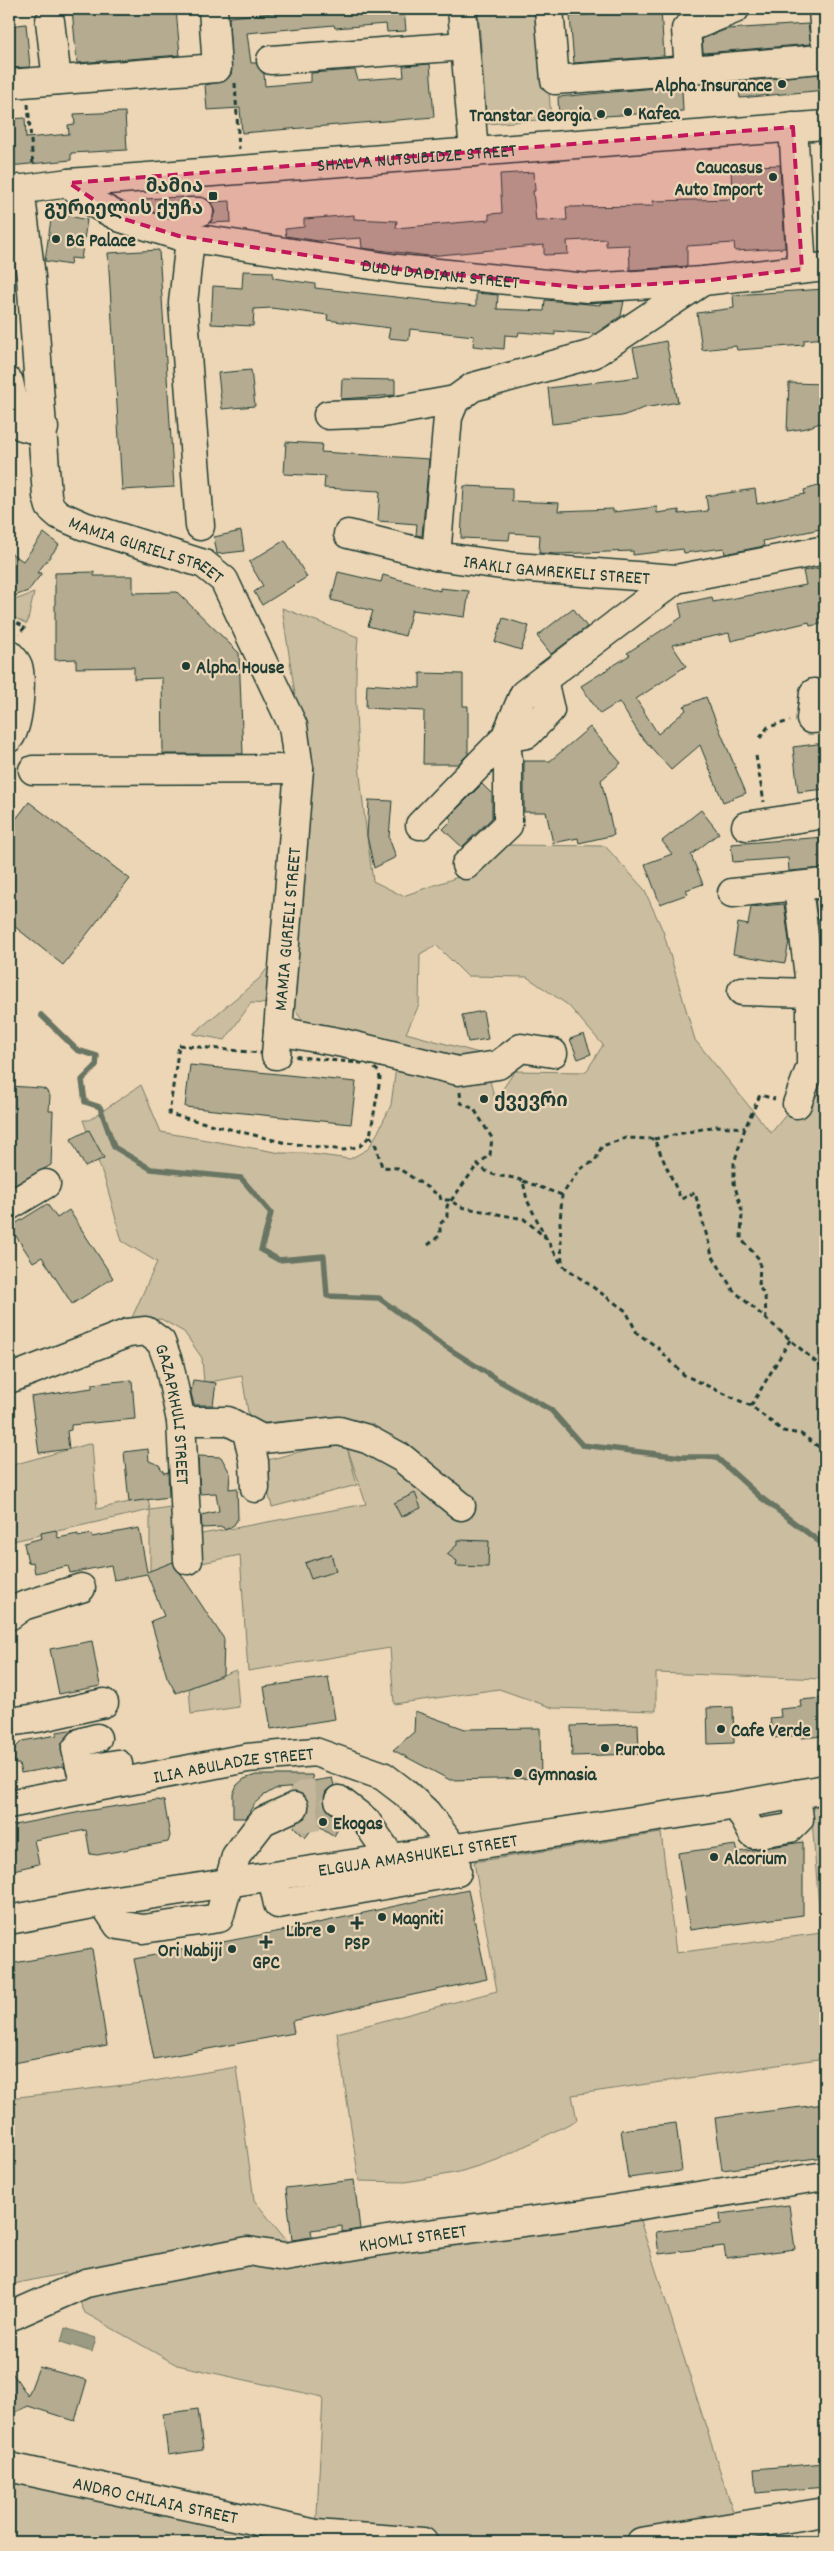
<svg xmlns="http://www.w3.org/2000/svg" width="834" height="2551" font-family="Dekko,'Noto Sans Georgian',sans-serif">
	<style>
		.green { fill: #cbbda0; stroke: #757d6a; fill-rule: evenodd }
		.water { fill: #9b9a82; stroke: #697563 }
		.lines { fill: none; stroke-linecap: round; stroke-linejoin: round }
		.stream { stroke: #697563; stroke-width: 5.5 }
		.building { fill: #b4ab91; stroke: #1f3d34 }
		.minor-tunnel { stroke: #c4b79b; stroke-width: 28; stroke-dasharray: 28 14; stroke-linecap: butt }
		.minor-casing { stroke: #1f3d34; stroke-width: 31 }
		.major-casing { stroke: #1f3d34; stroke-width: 31 }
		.path { stroke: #1f3d34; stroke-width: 3; stroke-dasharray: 5 4; stroke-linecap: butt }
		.minor { stroke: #edd6b5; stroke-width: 28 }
		.major { stroke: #edd6b5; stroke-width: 28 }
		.marked { fill: #c2185b; fill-opacity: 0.2; stroke: #c2185b; stroke-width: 4; stroke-dasharray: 10 6; stroke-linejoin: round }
		.poi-dot { fill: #1f3d34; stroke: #edd6b5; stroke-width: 2 }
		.labels { text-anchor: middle; stroke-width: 4.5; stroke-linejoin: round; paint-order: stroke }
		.poi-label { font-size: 19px; font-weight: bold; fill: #1f3d34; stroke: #edd6b5; text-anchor: start }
		.street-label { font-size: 19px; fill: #1f3d34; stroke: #edd6b5 }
	</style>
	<rect width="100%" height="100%" fill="#edd6b5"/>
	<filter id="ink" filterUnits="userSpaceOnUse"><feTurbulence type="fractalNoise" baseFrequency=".02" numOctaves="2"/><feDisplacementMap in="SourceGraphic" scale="10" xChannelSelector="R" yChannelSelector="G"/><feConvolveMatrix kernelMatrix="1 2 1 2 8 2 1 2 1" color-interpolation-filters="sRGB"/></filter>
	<g filter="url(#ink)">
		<path class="green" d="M478,9H543L551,119L487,124Z
			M34,593L27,624L9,615V602Z
			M282,608L358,637C351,718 362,801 373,881L403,896L461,876L503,845L605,846L644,889L663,931L695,1040L771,1133L825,1067V1679L656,1673V1711L553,1708L499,1689L394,1704L390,1648L248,1671L240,1555L150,1574V1510L9,1542V1466L92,1443L97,1509L148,1498L150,1510L177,1506L180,1538L366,1504L347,1447L357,1485L272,1507L260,1462L345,1440L338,1417L250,1424L242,1376L204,1383L202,1358L184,1332L161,1319L130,1322L157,1262L122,1241L106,1183L83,1120H89L141,1085L161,1132L281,1153H304L350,1159L368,1149L378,1132L391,1105L396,1067L307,1026L292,1005L251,1003L225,1040L193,1034L260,978L275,958L301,734ZM436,945L467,976L527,977L568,1005L603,1045L586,1072L515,1071L495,1100L483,1054L406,1033L419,1005L420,954Z
			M236,1670L239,1707L191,1714L189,1688Z
			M825,1805V2058L572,2095L577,2120L497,2160L459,2172L406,2182L359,2181L337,2033L497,1991L474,1862L661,1833L676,1953L821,1933L811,1808Z
			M236,2067L254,2200L303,2261L637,2211L738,2527L641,2542H9V2467L316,2533L323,2397L177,2365L85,2313L66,2273L9,2285V2098L142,2083Z"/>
		<path class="water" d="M65,2328L96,2338L92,2352L61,2342Z"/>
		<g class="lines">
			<path class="stream" d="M41,1015L77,1050L97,1056L96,1066L82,1080L85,1102L100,1107L114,1147L151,1169L241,1178L271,1213L261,1250L279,1260L324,1256L327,1296L379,1298L437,1341L498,1380L551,1410L582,1445L682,1457H716L759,1496L825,1546"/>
		</g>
		<path class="building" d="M72,9H176L180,55L77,63Z
			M317,9H404L406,31L387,32L386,24L335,28L334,25L247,33L251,63H256L264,74L265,86L311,82V73L355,70L358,80L404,77L403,66L430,64L434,117L242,133L240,108L207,110L205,85L225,81L231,74L229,17Z
			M661,10L664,56L574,63L570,16Z
			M26,24L30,67L9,68V26Z
			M808,24L811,44L703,53L702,39L727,29Z
			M825,73V90L740,98L738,82Z
			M666,87L667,90L682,89L683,111L559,119L558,97Z
			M125,112L127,150L71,153V160L9,166V119L25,118L26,138L69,134L68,125L75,124L74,114Z
			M780,165L785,248L735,251L734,243L687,246V266L630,270L629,245L606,246V239L567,241L568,254L544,255V245L429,256L362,248L361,238L319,241L286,236L285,229L304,227V219L354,215V219L397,221L396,228L489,220V214L502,213L500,174L534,172L535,191H533L536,221L567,220L566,207L653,206V201L732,199L731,167Z
			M183,197L175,206L171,215L166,216L153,212L142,199Z
			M230,201L231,222L210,223L215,212L210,202Z
			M52,212L87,220L81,259L71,258L70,265L45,261Z
			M159,250L174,487L122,490L108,253Z
			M243,271L273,272V278L315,284V288L476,306V293L498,295L497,309L544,311L545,300L600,305V303L624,301L621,316L595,334L555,331V335L519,332L518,336L505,335L504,349L473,346L474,336L410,329L409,340L388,338L390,328L327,320L328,315L271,308L254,309L253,326L211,324L213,286L242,288Z
			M825,289V338L804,340V345L737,350L736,346L702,350L697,313L734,308L733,295Z
			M666,341L678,402L644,408L622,416L552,424L548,388L639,377L633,348Z
			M251,370L255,406L222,409L218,373Z
			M342,379L395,380V395L341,399Z
			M789,383L825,384V421L807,428L787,431Z
			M286,442L322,444L321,452L429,459L422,536L416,535L417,524L378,521L380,491L324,488L325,476L284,474Z
			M825,484V528L763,541L764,546L725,554L724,548L684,553L683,549L633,555V551L557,554L539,553L540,535L510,533L509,540L461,538L464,486L512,488V501L559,503L558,511L613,509V512L657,507V513L679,510V514L708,511L706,496L755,489L757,504L805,494L804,490Z
			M241,531L244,551L217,554L214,537Z
			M44,533L59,545L37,573H42L28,591L9,598V552L23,561Z
			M285,540L307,577L262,605L254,592L263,586L249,562Z
			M825,567V623L810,626L809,622L731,641L729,633L672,645L686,666L636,699L658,734L686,710L684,706L706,697L746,793L723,802L700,745L671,770L640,735L619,702L600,714L581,686L630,655L627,653L682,617L679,604L712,597L713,602L806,585L803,571Z
			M94,572V576H133V593L177,592L239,653L243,754H163L162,678L134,679V667L76,668V659L55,660V573Z
			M338,572L381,582L383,575L440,591V588L469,591L465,617L412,610L405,636L368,626L373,611L331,600Z
			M573,608L587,627L551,654L537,636Z
			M503,618L529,626L521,650L495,642Z
			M420,673L463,674V706H468V754L458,764H423L424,711L366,708L367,684L420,688Z
			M590,727L621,763L601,780L614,835L579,843L578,838L553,843L546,812H524V761H550Z
			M825,743V789L798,792L793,747Z
			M482,784L492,794V818L462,847L443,829L452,820L449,817Z
			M369,800L392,801L389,838L396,857L374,868L367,836Z
			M29,802L130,879L63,965L9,922V828Z
			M701,810L719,833L691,855L703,884L686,890L688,894L660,904L645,864L672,854L662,841Z
			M825,837V868L789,871L788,858L733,862L731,844Z
			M825,899V924L818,923L815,900Z
			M784,904L789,941L785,963L733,954L738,923L748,925L751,907Z
			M483,1011L488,1039L468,1042L462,1015Z
			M584,1034L591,1054L578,1059L570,1039Z
			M190,1065L356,1082L351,1124L185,1107Z
			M9,1086L41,1088L46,1090L50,1096L49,1111H53L51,1165L9,1188Z
			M89,1130L104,1158L85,1167L71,1139Z
			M47,1204L57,1218L69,1210L113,1278L72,1304L42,1257L33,1262L10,1227Z
			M132,1380L135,1419L71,1425V1430L67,1431L69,1449L39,1453L31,1397L92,1388V1384Z
			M193,1380L216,1383L213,1405H194L191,1393Z
			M148,1449L149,1461L159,1465L164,1473L168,1472L169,1497L129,1502L124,1452Z
			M198,1456L221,1457L230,1473L229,1489L237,1488L238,1518L234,1525L225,1530L223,1527L202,1528L201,1515L219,1511L216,1493L200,1494Z
			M415,1493L421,1508L401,1517L394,1503Z
			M139,1528L147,1572L173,1562L224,1639L223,1675L176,1693L167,1677L151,1621L164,1616L147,1574L114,1580L111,1565L70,1573L68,1566L35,1573L33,1562L28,1563L24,1543L42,1538L41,1533L56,1530L58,1538L78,1534V1537L91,1534L92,1537Z
			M457,1540L489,1541L488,1567L456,1566L457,1561L447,1554L457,1545Z
			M331,1554L336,1571L311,1579L305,1563Z
			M92,1641L100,1686L59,1694L50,1649Z
			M328,1677L335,1719L271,1729L264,1687Z
			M823,1698L824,1736L801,1738V1735L773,1738L770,1718L781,1717L780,1709L801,1707L800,1700Z
			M733,1707L734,1743L708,1744L707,1708Z
			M415,1711L465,1729L540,1728L541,1778L450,1780L393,1750L414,1732Z
			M638,1724L639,1754L572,1756L571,1726Z
			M75,1729L61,1745L65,1769L63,1766L21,1773L19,1764H15L13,1750L22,1741L57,1735V1732Z
			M256,1775H312L313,1781L332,1778L334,1785L326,1791L324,1797V1805L342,1822L334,1836L316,1824L305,1838L294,1827L295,1824L306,1816L310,1808L308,1800L298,1792L299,1787L275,1789L263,1796L254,1804L246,1818H233V1794L237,1785L244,1779Z
			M156,1800L164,1801L170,1836L168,1842L97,1855L90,1854L86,1830L34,1840L39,1864L9,1871V1826L86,1811Z
			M803,1842V1915L690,1930L678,1853L736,1845L738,1852Z
			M468,1890L487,1979L292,2021L294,2033L154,2059L134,1959L291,1929Z
			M92,1949L107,2045L9,2064V1964Z
			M825,2104V2157L722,2170L715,2118Z
			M676,2123L682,2171L628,2178L621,2130Z
			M354,2180L360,2229L342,2232V2226L311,2230L312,2237L292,2240L286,2188Z
			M789,2205L795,2249L726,2258L724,2246L659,2254L656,2232L721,2224L720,2214Z
			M39,2367L87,2380L75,2421L28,2406L9,2416V2368L28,2396Z
			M198,2409L203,2450L168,2455L163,2414Z
			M825,2463V2487L756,2493L754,2469Z"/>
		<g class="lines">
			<path class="minor-tunnel" d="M294,1807L307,1818L326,1815L339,1800
				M294,1807L303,1795L325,1792L339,1800"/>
			<defs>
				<g id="minor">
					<path d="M462,9L474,152"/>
					<path d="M549,9L555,80L689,70"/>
					<path d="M735,9L686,29L689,70L821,59L825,55"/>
					<path d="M823,9L825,39"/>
					<path d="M50,21L57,80"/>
					<path d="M271,60L465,46"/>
					<path d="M9,84L217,68L213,9"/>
					<path d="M793,127L802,269"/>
					<path id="s1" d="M69,183L95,204L121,218L179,236L398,269L587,288L703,281L825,267"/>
					<path id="s2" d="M20,189L31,277L47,496L50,507L59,515L84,526L204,564L224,580L293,726L299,769L276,1055"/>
					<path d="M179,236L189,212H199"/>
					<path d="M190,239L183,303L200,526"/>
					<path id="s3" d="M703,281L593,354L473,387L455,400L448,417L436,556L516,567L676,579L825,550"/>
					<path d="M9,382L17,419L22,426L29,428H44"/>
					<path d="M328,415L383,413L455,400"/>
					<path d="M348,534L436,556"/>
					<path d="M9,654C12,657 16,661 18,666C22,679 19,729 9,738"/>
					<path d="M814,693L811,719L825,718"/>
					<path d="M33,770L299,769"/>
					<path d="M420,825L505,738L524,694L676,579"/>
					<path d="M746,826L825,814"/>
					<path d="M466,865L508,825V759L505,738L527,734L550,710L543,680"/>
					<path d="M732,893L825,883"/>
					<path d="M742,991L811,993L798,887"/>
					<path d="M278,1031L343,1043L458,1071L498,1065L521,1048L553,1053"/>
					<path d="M797,1104L811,1066V993"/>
					<path d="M9,1206L46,1184"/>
					<path id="s4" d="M9,1379L128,1333L146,1331L161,1342L169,1364L181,1421L188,1560"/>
					<path d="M181,1421H228L262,1439L339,1431L367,1439L402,1458L461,1506"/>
					<path d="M247,1432L254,1462L255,1488"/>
					<path d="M9,1616L23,1606L81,1588"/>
					<path d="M9,1722L37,1718L104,1703"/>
					<path d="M97,1738L82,1742L76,1749L81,1770L118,1764"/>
					<path d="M339,1800L366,1821L392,1859"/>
					<path id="s5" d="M9,1804L247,1758L315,1752L383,1776L404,1792L426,1812L454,1849L457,1872L278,1904L272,1877"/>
					<path d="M737,1805L753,1834L790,1828L799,1819L796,1794"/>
					<path d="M103,1902L118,1925L143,1929L219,1918L236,1856L263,1821L294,1807"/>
					<path id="s6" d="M9,2317L86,2283L248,2251L285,2257L405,2237L578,2215L825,2176"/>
					<path id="s7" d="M9,2467L316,2534L423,2542"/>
					<path d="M641,2542L825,2512"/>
				</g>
				<g id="major">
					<path id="s8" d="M9,191L69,183L825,125"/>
					<path id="s9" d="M9,1920L103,1902L737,1805L825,1789"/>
				</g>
			</defs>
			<use href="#minor" class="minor-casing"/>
			<use href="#major" class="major-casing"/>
			<path class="path" d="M235,83L239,149
				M28,104L33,165
				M9,619L25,627L19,634
				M760,738L768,727L790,721
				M756,756L764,802
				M179,1045L370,1064L379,1072L380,1079L370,1136L360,1146L344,1150L286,1143L169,1114Z
				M460,1092L461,1103L474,1109L492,1138L490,1155L478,1164C493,1181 505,1173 523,1181L527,1200L546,1238
				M370,1136L376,1146L382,1167L398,1168L440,1196L441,1200H449L461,1207L524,1219L546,1238L562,1265L626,1311L637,1333L657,1347L684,1375L751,1406L783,1431L801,1434L819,1447L825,1448
				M654,1139L717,1126L745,1128
				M523,1181L562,1195
				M428,1245L440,1235V1224L447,1217V1206L478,1164
				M562,1262L560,1223L562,1195L580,1169L595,1161L602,1146L626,1138L654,1139L681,1199L695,1193L712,1255L733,1290L825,1370
				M766,1319L765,1295L759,1287L760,1260L741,1239L742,1211L734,1183V1163L745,1128L760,1095L775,1099
				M751,1406L790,1340"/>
			<use href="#minor" class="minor"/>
			<use href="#major" class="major"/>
		</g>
	</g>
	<path class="marked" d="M793,127L802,269L703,281L587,288L398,269L179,236L121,218L69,183Z"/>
	<g class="poi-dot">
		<circle cx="782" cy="84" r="5"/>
		<circle cx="628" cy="112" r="5"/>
		<circle cx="601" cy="114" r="5"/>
		<circle cx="773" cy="177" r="5"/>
		<rect x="208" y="191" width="10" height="10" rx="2.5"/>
		<circle cx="56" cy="239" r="5"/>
		<circle cx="186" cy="666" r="5"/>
		<circle cx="484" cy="1099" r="5"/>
		<circle cx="721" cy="1729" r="5"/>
		<circle cx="605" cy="1748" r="5"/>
		<circle cx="518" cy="1773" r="5"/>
		<circle cx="323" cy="1822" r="5"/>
		<circle cx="714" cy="1857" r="5"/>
		<circle cx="382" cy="1917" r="5"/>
		<path d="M354.5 1915.5h5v5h5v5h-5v5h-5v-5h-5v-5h5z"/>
		<circle cx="331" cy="1929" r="5"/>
		<path d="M263.5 1934.5h5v5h5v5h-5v5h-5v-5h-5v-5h5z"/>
		<circle cx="232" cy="1949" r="5"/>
	</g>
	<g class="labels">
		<g class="poi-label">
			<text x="772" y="91" text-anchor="end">Alpha Insurance</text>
			<text x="638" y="119">Kafea</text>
			<text x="591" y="121" text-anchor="end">Transtar Georgia</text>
			<text x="763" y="173" text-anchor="end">Caucasus<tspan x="763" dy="22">Auto Import</tspan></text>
			<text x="203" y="192" text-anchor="end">მამია<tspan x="203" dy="22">გურიელის ქუჩა</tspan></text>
			<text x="66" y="246">BG Palace</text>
			<text x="196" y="673">Alpha House</text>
			<text x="494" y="1106">ქვევრი</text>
			<text x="731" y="1736">Cafe Verde</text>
			<text x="615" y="1755">Puroba</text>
			<text x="528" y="1780">Gymnasia</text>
			<text x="333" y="1829">Ekogas</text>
			<text x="724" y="1864">Alcorium</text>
			<text x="392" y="1924">Magniti</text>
			<text x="321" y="1936" text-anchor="end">Libre</text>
			<text x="357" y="1949" text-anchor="middle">PSP</text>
			<text x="222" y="1956" text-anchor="end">Ori Nabiji</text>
			<text x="266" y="1968" text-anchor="middle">GPC</text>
		</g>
		<g class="street-label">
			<text dy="7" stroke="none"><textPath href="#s8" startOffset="409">SHALVA NUTSUBIDZE STREET</textPath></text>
			<text dy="7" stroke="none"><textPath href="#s1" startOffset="388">DUDU DADIANI STREET</textPath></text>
			<text dy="7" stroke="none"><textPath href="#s2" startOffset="426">MAMIA GURIELI STREET</textPath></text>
			<text dy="7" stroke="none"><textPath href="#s3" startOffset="558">IRAKLI GAMREKELI STREET</textPath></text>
			<text transform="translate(286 929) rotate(-85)" y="7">MAMIA GURIELI STREET</text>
			<text dy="7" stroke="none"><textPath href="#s4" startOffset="238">GAZAPKHULI STREET</textPath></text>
			<text dy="7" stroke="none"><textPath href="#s5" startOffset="228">ILIA ABULADZE STREET</textPath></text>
			<text dy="7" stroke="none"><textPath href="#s9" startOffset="414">ELGUJA AMASHUKELI STREET</textPath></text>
			<text dy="7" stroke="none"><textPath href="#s6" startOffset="416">KHOMLI STREET</textPath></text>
			<text dy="7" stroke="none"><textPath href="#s7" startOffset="150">ANDRO CHILAIA STREET</textPath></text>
		</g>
	</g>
	<rect width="834" height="2551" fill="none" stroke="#edd6b5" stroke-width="30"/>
	<rect x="15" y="15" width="804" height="2521" fill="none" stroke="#1f3d34" stroke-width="2" filter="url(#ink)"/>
</svg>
